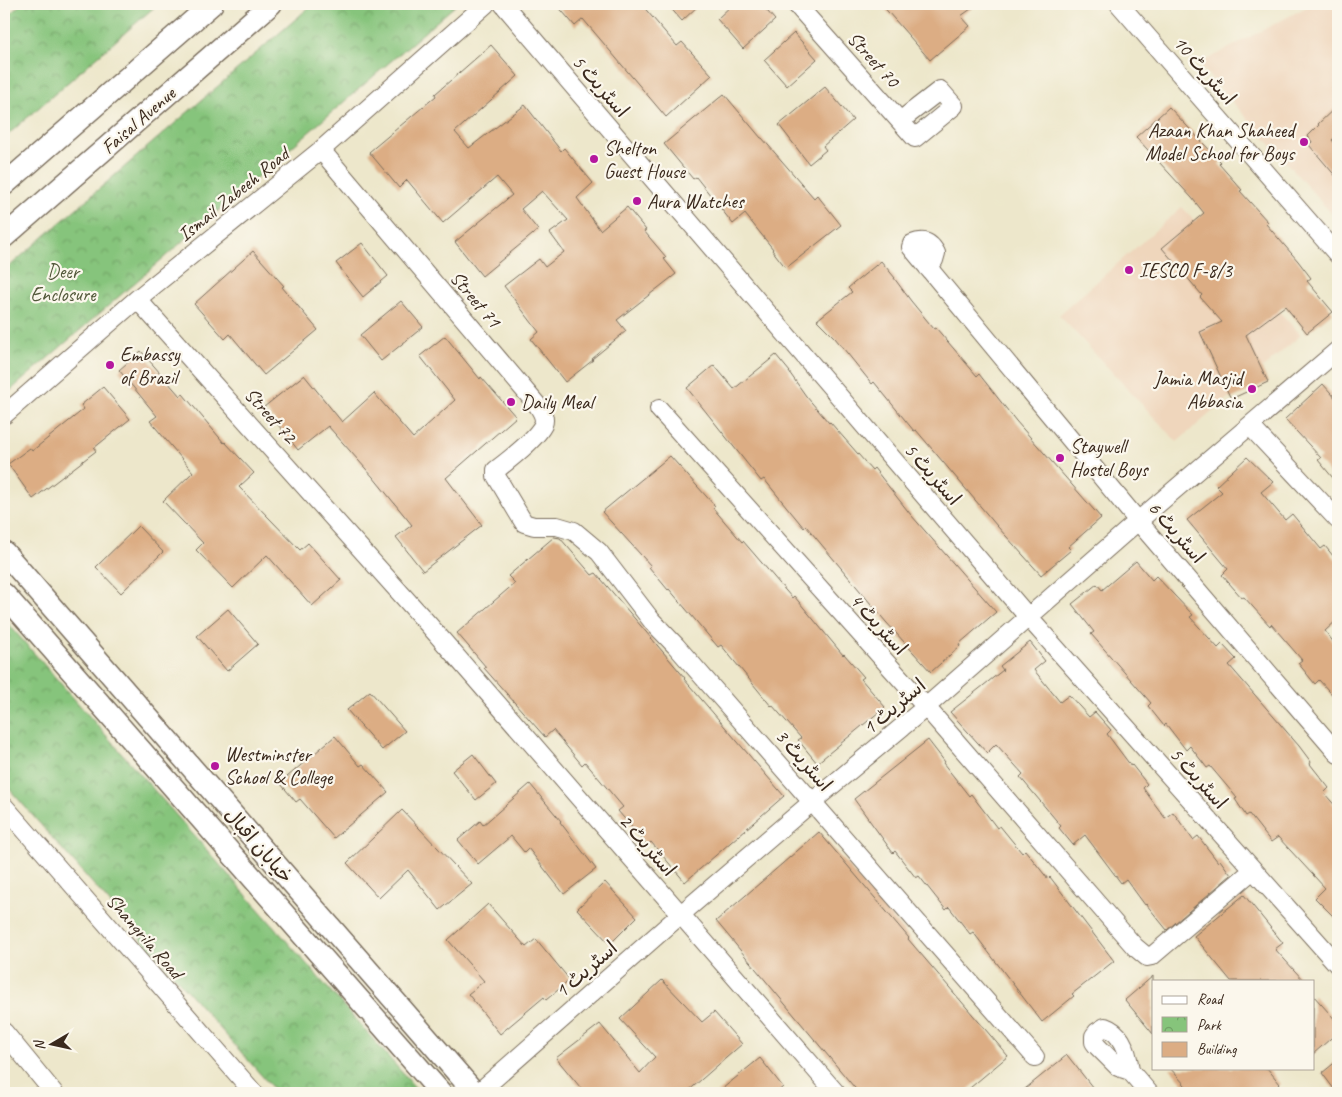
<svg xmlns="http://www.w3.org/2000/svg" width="1342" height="1097" font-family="Caveat,'Playpen Sans Arabic',sans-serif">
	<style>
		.built { fill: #efd6bc }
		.park { fill: url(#park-crowns); stroke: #60774c }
		.building { fill: #dcad84 }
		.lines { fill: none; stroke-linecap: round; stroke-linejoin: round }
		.minor-casing { stroke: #796c5b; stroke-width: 20 }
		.major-casing { stroke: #796c5b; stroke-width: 24 }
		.minor { stroke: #fff; stroke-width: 18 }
		.major { stroke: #fff; stroke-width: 21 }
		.poi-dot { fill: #b5179e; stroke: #fbf7ec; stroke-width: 2 }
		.labels { text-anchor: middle; stroke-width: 4.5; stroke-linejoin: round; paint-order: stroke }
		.street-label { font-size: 20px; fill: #3b2a1e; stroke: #fbf7ec }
		.poi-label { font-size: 20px; fill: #3b2a1e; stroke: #fbf7ec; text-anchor: start }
		.park-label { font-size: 20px; fill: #52583a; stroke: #fbf7ec }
	</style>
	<defs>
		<pattern id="park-crowns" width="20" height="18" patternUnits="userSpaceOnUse" patternTransform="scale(1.25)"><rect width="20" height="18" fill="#86c47b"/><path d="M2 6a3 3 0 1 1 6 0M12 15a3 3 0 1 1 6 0" fill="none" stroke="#6f9f64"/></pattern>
	</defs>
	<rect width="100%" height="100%" fill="#fbf7ec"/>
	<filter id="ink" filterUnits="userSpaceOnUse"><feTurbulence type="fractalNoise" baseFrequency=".02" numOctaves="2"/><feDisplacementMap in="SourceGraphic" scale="10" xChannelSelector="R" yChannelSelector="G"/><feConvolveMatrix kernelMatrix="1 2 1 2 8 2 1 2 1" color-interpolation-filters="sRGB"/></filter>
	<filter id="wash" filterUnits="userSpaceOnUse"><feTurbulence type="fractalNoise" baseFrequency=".0096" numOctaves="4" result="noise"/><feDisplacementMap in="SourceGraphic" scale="20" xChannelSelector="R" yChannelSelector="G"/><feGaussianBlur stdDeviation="1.12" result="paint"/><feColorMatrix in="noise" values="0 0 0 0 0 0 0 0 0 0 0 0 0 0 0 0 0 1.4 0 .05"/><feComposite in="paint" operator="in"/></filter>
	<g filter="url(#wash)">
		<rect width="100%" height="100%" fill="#ede7cb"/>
		<path class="built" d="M1312,4H1338V221L1199,64Z
			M1182,207L1301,335L1177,442L1059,315Z"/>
		<path class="park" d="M21,4H158L4,138V19Z
			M313,4H457L4,396V271Z
			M4,619L420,1093H277L4,783Z"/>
		<g id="blocks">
			<path class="building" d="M556,4H641L677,46L682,42L712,75L666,117L583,19L575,26Z
				M667,4H700L682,21Z
				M733,4H761L775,20L743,49L717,19Z
				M881,4H978L961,16L970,26L930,60Z
				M794,33L817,59L787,86L764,60Z
				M491,45L518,76L455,132L469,148L525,105L561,151L564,148L593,183L577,198L600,230L627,207L646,230L644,231L666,257L664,259L676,274L617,320L626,331L592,359L593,360L565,382L531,339L539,332L504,286L539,259L545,267L564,252L550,233L568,220L542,191L521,209L538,230L482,276L455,242L512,195L497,177L443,223L407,180L399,188L369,152L436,96L435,94Z
				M825,87L853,120L823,146L826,150L809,164L779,125Z
				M724,94L761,138H762L814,198L817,195L841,225L786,268L772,250L773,249L745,214L733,224L696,177L693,179L664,144Z
				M1338,105V134L1332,140L1338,147V179L1309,145L1312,142L1308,136L1319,125L1318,124Z
				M1169,107L1221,162L1219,164L1242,190L1240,191L1268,222L1266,224L1298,261L1311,278L1307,281L1333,312L1307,333L1285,306L1246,335L1268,382L1231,399L1200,332L1222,322L1200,297L1202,295L1162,248L1204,213L1192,198L1136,137Z
				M362,243L388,276L363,297L336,263Z
				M253,251L284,286L282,287L318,330L264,375L230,334L225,339L194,304Z
				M881,261L895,278H894L911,301L934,329L936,328L977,376L979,374L1016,421L1101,518L1068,547L1071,550L1041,575L997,526L916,430L914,431L874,382L872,384L835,338L817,320L852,292L848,288Z
				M401,301L423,327L381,361L360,335Z
				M445,336L480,379L481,377L516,417L446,478L482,525L423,571L396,537L412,525L373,477L328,426L298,450L264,407L304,375L342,422L374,393L413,438L455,400L420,356Z
				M141,351L180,396L183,394L224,443L225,442L254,473L239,487L300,550L308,543L341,580L312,606L267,555L233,588L196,550L203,543L163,501L193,472L150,421L157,416L119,370Z
				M776,355L790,372H789L806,396L829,423L830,422L872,470L874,468L911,515L996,612L959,644L960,646L931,672L886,622L806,526L804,528L764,479L761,481L687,388L714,365L734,389Z
				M1323,384L1338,401V484L1318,460L1321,458L1285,419Z
				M103,387L130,419L94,448L96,451L33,499L8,464L30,448L32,451L84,409L81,405Z
				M670,456L715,506L713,508L742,542L743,541L792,598L794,596L843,655L844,654L864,677L861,679L885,707L817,763L798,740L801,738L772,705L771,706L721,645L718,647L669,589L668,590L649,567L651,566L602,512Z
				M1247,457L1273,482L1261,492L1285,520L1292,514L1321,549L1325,546L1338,562V619L1325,631L1338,648V701L1319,680L1315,684L1298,663L1302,660L1271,624L1270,626L1244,597L1242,598L1222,575L1228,569L1187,520L1222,492L1216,486Z
				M138,526L163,552L121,593L96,567Z
				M554,537L560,538L592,575L596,573L685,678L684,679L784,796L685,882L651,842L647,845L618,811L623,807L585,762L582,765L553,730L545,737L484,668L486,667L457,633L515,583L508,576Z
				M1136,561L1152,580L1156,576L1193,615L1190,617L1218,648L1222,644L1236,659L1229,665L1299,746L1311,762L1310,764L1329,788L1324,793L1338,809V921L1315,898L1325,888L1278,837L1271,842L1249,814L1246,816L1235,799L1237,798L1210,766L1207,768L1190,746L1186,750L1166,724L1164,726L1148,706L1151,703L1091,634L1094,632L1072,604L1097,584L1102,590Z
				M228,609L258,644L227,671L197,636Z
				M1030,642L1045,661L1034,670L1060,702L1069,695L1089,717L1095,712L1111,730L1107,734L1131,766L1132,765L1147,784L1143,788L1165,818L1173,812L1193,840L1198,836L1218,862L1220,860L1231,875L1167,930L1146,904L1145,905L1126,879L1121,883L1085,835L1073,845L1059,828L1061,826L1020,777L1023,774L996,744L987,753L950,712L1003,670L1000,666Z
				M370,691L405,731L382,750L347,710Z
				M335,736L360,766L363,764L388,792L334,838L300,799L296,802L280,783Z
				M928,740L945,762L943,763L969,796L971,794L997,828L1000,826L1022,853L1025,850L1048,879L1050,877L1114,961L1072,994L1074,996L1042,1022L973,932L970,934L949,907L946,910L919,876L916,878L895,851L893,853L854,799Z
				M473,754L496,784L476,800L452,771Z
				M530,784L561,821L560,822L596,869L564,894L528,848L524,852L511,836L478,864L458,840L480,821L483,825Z
				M402,810L472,884L440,910L408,870L379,898L347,863Z
				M819,832L909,938L908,939L1008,1056L964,1093H859L716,921Z
				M605,882L637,917L610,944L577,909Z
				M1244,895L1283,943L1275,949L1304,981H1231L1194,936Z
				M488,904L526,947L536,939L570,980L546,1000L544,997L500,1034L468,994L484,981L448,940Z
				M1153,976V1034L1125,1000Z
				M662,980L702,1022L714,1012L742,1044L686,1093H585L556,1058L600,1024L640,1073L655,1057L620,1019Z
				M1313,995L1338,1023V1032L1313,1054Z
				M1067,1055L1093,1088L1087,1093H1020Z
				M760,1058L783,1087L776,1093H717Z
				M1338,1060V1093H1337L1322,1073Z
				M1170,1068H1267L1280,1084L1270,1093H1192Z"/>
		</g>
	</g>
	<g filter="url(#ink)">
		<use href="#blocks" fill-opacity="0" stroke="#796c5b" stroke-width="1"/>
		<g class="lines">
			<defs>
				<path id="minor" d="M503,4L1029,618L1338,965
					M796,4L915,138L954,106L940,90L900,121
					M1119,4L1338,255
					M321,150L538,406C542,412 546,418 543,425C536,439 509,460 496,470V476L524,523L534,526H557L574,531L599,552L652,621L676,646L1035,1057
					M928,268L934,260L936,253C930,242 924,239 912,244L911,247L1138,521L1338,754
					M137,299L428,624L836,1093
					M659,409L926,707L1135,947L1147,957L1152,956L1253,870
					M4,415L137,299L321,150L486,4
					M1250,426L1338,520
					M4,806L254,1093
					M4,1032L54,1093
					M1130,1071C1128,1053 1123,1033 1105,1027L1097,1032L1094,1036V1042L1097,1046L1118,1067L1130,1071L1149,1093
					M478,1093L680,915L812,802L926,707L1138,521L1338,350"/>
				<path id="major" d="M4,185L212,4
					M4,237L271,4
					M4,552L475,1093
					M4,594L441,1093"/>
			</defs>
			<use href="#minor" class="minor-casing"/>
			<use href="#major" class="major-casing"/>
			<use href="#minor" class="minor"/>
			<use href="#major" class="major"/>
		</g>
	</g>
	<g class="poi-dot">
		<circle cx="1304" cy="142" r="5"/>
		<circle cx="594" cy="159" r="5"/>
		<circle cx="637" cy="201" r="5"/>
		<circle cx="1129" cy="270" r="5"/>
		<circle cx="110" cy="365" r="5"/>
		<circle cx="1252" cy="389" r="5"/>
		<circle cx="511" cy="402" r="5"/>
		<circle cx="1060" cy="458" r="5"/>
		<circle cx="215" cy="766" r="5"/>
	</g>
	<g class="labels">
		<g class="street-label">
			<text transform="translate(874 59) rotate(48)" y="7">Street 70</text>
			<text transform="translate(1205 70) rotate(49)" y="7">اسٹریٹ 10</text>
			<text transform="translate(601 86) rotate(49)" y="7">اسٹریٹ 5</text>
			<text transform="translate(138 120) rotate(-41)" y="7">Faisal Avenue</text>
			<text transform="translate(233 194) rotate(-39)" y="7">Ismail Zabeeh Road</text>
			<text transform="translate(476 299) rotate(50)" y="7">Street 71</text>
			<text transform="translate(271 415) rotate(48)" y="7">Street 72</text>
			<text transform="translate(933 474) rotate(49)" y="7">اسٹریٹ 5</text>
			<text transform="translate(1177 532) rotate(49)" y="7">اسٹریٹ 6</text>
			<text transform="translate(879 624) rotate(48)" y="7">اسٹریٹ 4</text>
			<text transform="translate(894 706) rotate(-40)" y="7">اسٹریٹ 1</text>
			<text transform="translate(804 760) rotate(49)" y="7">اسٹریٹ 3</text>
			<text transform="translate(1199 778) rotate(48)" y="7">اسٹریٹ 5</text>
			<text transform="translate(259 845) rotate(49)" y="7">خیابان اقبال</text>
			<text transform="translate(648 845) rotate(49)" y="7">اسٹریٹ 2</text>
			<text transform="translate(145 936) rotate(49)" y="7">Shangrila Road</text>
			<text transform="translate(586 969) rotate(-41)" y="7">اسٹریٹ 1</text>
		</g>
		<g class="poi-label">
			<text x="1294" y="137" text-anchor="end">Azaan Khan Shaheed<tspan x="1294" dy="23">Model School for Boys</tspan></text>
			<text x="604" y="155">Shelton<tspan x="604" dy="23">Guest House</tspan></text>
			<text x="647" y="208">Aura Watches</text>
			<text x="1139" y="277">IESCO F-8/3</text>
			<text x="120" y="361">Embassy<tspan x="120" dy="23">of Brazil</tspan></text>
			<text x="1242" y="385" text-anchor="end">Jamia Masjid<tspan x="1242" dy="23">Abbasia</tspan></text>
			<text x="521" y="409">Daily Meal</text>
			<text x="1070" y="453">Staywell<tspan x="1070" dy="23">Hostel Boys</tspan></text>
			<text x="225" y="761">Westminster<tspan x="225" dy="23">School &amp; College</tspan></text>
		</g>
		<g class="park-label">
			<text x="63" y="278">Deer<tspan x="63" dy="23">Enclosure</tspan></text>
		</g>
	</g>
	<rect width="1342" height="1097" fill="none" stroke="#fbf7ec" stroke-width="20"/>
	<rect x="1152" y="980" width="162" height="90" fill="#fbf7ec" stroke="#aea59a"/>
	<rect x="1162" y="996" width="25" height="8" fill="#ffffff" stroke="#aea59a"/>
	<text x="1197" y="1004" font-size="15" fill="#3b2a1e">Road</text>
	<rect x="1162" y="1017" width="25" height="15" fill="url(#park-crowns)" stroke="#aea59a"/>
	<text x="1197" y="1030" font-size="15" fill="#3b2a1e">Park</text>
	<rect x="1162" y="1042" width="25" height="15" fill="#dcad84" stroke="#aea59a"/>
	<text x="1197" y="1054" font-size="15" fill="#3b2a1e">Building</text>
	<g transform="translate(52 1044) rotate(261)" stroke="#fbf7ec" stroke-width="4" paint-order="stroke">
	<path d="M0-4L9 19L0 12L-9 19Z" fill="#3b2a1e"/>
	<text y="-8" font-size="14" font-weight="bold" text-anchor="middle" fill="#3b2a1e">N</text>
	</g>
</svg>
